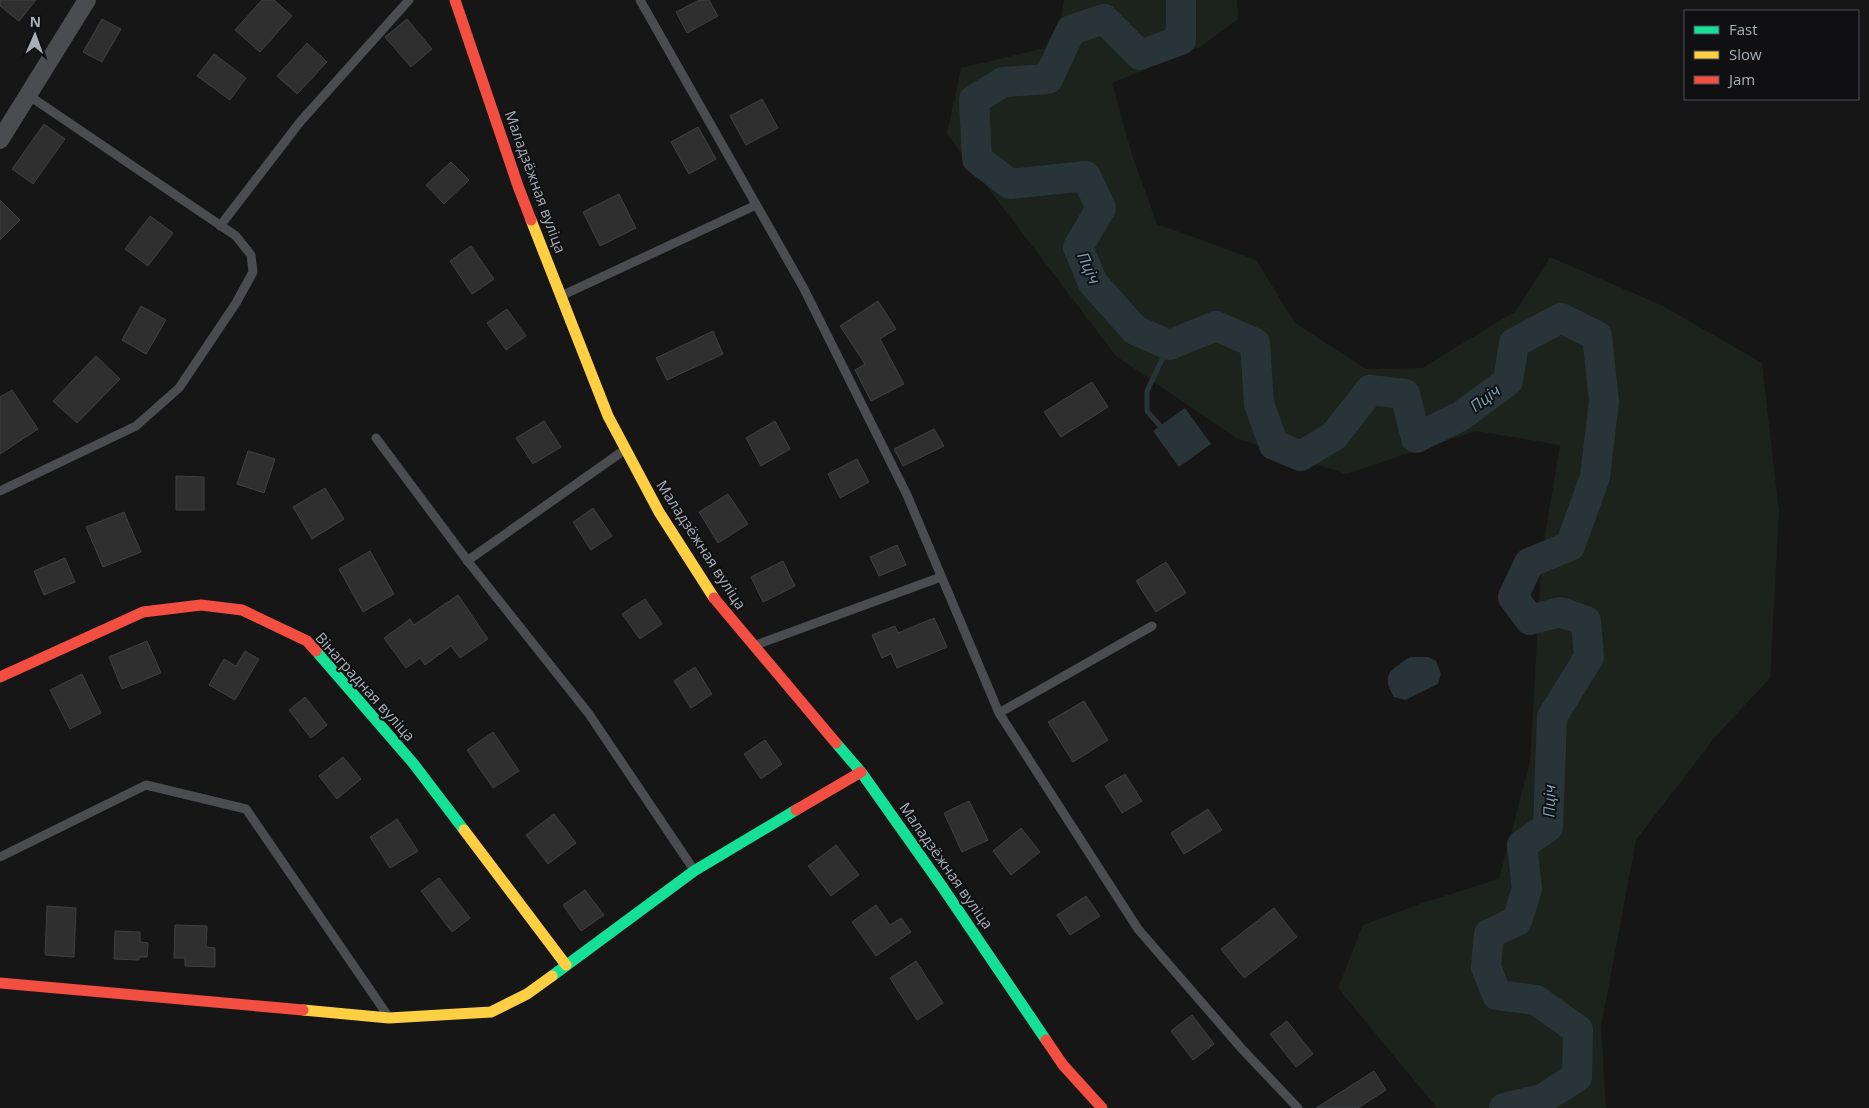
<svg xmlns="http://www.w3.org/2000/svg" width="1869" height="1108" font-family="'Open Sans',sans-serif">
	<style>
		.green { fill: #1c231c }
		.water { fill: #293439 }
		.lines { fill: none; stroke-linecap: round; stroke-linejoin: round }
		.stream { stroke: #293439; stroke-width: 5 }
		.river { stroke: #293439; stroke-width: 30 }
		.building { fill: #2f2f30; stroke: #3e4042 }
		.lane { stroke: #4a4c4f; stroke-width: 9 }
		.street { stroke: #4a4c4f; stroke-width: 18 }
		.fast { stroke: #16e098; stroke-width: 11 }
		.slow { stroke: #ffcf43; stroke-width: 11 }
		.jam { stroke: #f24e42; stroke-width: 11 }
		.labels { text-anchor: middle; stroke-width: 4; stroke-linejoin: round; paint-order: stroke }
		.street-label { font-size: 15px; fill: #a6aeb8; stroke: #101012 }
		.water-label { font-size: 16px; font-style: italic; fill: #7ca2b5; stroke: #101012 }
	</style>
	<rect width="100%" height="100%" fill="#161616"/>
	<path class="green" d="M1064,0H1237L1238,19L1200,47L1112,83L1132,155L1157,224L1256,260L1295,323L1366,369L1422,368L1516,311L1550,257L1663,306L1762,363L1779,512L1770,678L1715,737L1636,840L1601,1027L1606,1108H1437L1338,988L1363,925L1422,903L1499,879L1530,762L1542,553L1560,445L1476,431L1346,474L1236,438L1116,356L947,134L961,68L1045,48L1062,14Z"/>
	<path class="water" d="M1185,408L1211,444L1179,467L1153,431Z
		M1410,657H1428L1436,661L1441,674L1438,684L1405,700L1394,697C1380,674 1391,670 1410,657Z"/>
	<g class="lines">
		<path class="stream" d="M1160,426L1147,411V391L1169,345"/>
		<path class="river" d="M1181,0V40L1140,55L1104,19L1071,30L1048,79L1003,82L974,100L977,159L1010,184L1086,176L1101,208L1078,247L1093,283L1135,330L1169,345L1216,326L1255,343L1259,404L1274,445L1301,456L1334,436L1370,390L1405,394L1416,438L1461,416L1508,381L1514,343L1561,318L1597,336L1604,401L1595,477L1570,546L1529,563L1513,597L1530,620L1560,612L1586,621L1589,657L1552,717L1548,827L1522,845L1527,889L1517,921L1489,934L1486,967L1497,995L1536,1000L1578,1030L1577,1077L1542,1099L1504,1108"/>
	</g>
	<path class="building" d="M0,0H36L19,21L0,6Z
		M262,0H274L292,16L260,52L235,30Z
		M699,0H709L718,16L687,33L676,12Z
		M102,19L121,29L102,62L83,52Z
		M407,19L432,49L411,67L385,37Z
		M307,43L327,62L297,94L277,76Z
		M214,54L246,78L230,100L197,76Z
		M762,99L778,128L746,145L730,116Z
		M44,124L65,139L33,184L12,169Z
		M698,127L716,159L689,174L671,142Z
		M451,162L469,180L444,204L426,185Z
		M619,194L636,228L600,246L583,212Z
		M0,200L20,220L0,240Z
		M150,216L173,233L148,266L125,249Z
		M471,246L494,279L472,294L450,261Z
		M878,301L896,329L880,339L904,384L871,401L855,370L865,364L840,326Z
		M141,306L166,320L146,354L122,340Z
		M507,309L526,336L506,350L487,323Z
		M713,331L723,354L667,380L656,358Z
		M96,356L120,379L77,423L53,401Z
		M1092,382L1108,407L1061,437L1044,412Z
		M12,390L38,429L0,454V397Z
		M544,421L561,447L533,464L516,438Z
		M775,421L790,449L761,466L746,438Z
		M934,429L944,446L903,466L894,449Z
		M248,451L275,459L264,493L237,484Z
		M857,459L869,482L840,498L828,474Z
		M176,476L204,477V510H176Z
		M325,488L344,519L312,539L293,507Z
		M728,494L748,524L718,543L699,512Z
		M593,508L612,536L591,550L573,522Z
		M124,512L141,552L103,567L86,527Z
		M897,545L906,565L879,576L870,557Z
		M370,551L394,594L363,612L339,569Z
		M65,558L75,582L44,595L34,571Z
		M783,561L795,586L763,602L751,577Z
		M1166,562L1186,593L1156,612L1136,581Z
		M458,595L488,639L460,658L451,646L425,665L420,658L406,668L384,638L410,619L414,625Z
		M645,599L662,624L640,639L622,614Z
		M934,618L947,647L897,668L891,654L882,658L872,635L895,626L898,633Z
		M147,641L161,673L122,689L109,657Z
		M245,651L259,659L235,700L209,685L224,659L236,666Z
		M695,667L712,694L691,708L674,681Z
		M82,674L101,713L70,729L50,690Z
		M305,697L327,725L311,738L289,710Z
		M1084,701L1108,740L1073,762L1048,722Z
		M493,732L519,771L493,788L467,750Z
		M765,740L782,764L761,779L744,754Z
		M343,757L361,779L337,799L319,776Z
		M1125,774L1142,801L1122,813L1105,786Z
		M969,801L988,840L962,852L944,813Z
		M1208,809L1222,830L1184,854L1171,833Z
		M554,814L576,843L548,864L526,835Z
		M397,819L418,851L390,868L370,837Z
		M1021,828L1040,852L1011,875L993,851Z
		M836,845L859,875L831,896L808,866Z
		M439,878L470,918L452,932L421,891Z
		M585,890L604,915L581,931L563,905Z
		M1086,896L1100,916L1070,935L1057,915Z
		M876,905L890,925L901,918L911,932L876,956L852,922Z
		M47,906L76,908L74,957L45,955Z
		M1274,908L1297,937L1244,978L1221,949Z
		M175,925L207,926L206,947L215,948V967L185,966V958H174Z
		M115,931L140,932V942L148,943L147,957H139V960L114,959Z
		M916,961L943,1003L917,1020L890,978Z
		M1192,1015L1214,1044L1193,1060L1171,1031Z
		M1287,1021L1313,1054L1296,1067L1270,1034Z
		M1374,1071L1386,1090L1358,1108H1316Z"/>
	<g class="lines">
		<path class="lane" d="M640,0L803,287L907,495L999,713L1138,929L1242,1049L1298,1108
			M220,226L300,122L409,0
			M561,296L756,205
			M376,438L470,564L589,714L694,870
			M0,491L136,426L179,388L236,303L253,272L251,255L236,236L28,95
			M467,561L623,451
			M756,645L941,577
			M999,713L1152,626
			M0,857L146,785L246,809L386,1013"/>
		<path class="street" d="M0,140L87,0"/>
		<path class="fast" d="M316,651L413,763L464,830
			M836,743L861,772L941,885L1046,1040
			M552,976L694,871L796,810"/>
		<path class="slow" d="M531,220L608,416L659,512L714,598
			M464,830L566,965
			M303,1010L389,1018L491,1012L527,994L552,976"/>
		<path class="jam" d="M455,0L518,186L531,220
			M714,598L836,743
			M0,677L143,612L201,605L242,610L307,641L316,651
			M796,810L861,772
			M0,983L303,1010
			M1046,1040L1063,1065L1102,1108"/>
	</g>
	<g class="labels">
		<g class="street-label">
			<text transform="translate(535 182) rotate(70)" y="5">Маладзёжная вуліца</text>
			<text transform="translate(701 545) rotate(57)" y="5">Маладзёжная вуліца</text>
			<text transform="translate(365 687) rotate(48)" y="5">Вінаградная вуліца</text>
			<text transform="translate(946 866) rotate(55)" y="5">Маладзёжная вуліца</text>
		</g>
		<g class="water-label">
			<text transform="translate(1089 268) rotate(66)" y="6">Пціч</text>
			<text transform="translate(1485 398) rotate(-37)" y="6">Пціч</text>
			<text transform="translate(1549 801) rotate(-88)" y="6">Пціч</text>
		</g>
	</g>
	<rect x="1684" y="10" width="175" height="90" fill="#101012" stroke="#4c4f54"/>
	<rect x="1694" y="26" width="25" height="8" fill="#16e098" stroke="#4c4f54"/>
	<text x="1729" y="35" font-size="15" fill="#a6aeb8">Fast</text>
	<rect x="1694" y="51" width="25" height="8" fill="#ffcf43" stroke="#4c4f54"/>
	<text x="1729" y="60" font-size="15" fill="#a6aeb8">Slow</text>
	<rect x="1694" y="76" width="25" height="8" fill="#f24e42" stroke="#4c4f54"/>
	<text x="1729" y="85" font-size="15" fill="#a6aeb8">Jam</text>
	<g transform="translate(35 35) rotate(2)" stroke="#101012" stroke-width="4" paint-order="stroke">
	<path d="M0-4L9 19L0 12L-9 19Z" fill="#a6aeb8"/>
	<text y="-8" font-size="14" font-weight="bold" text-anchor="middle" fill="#a6aeb8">N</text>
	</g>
</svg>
